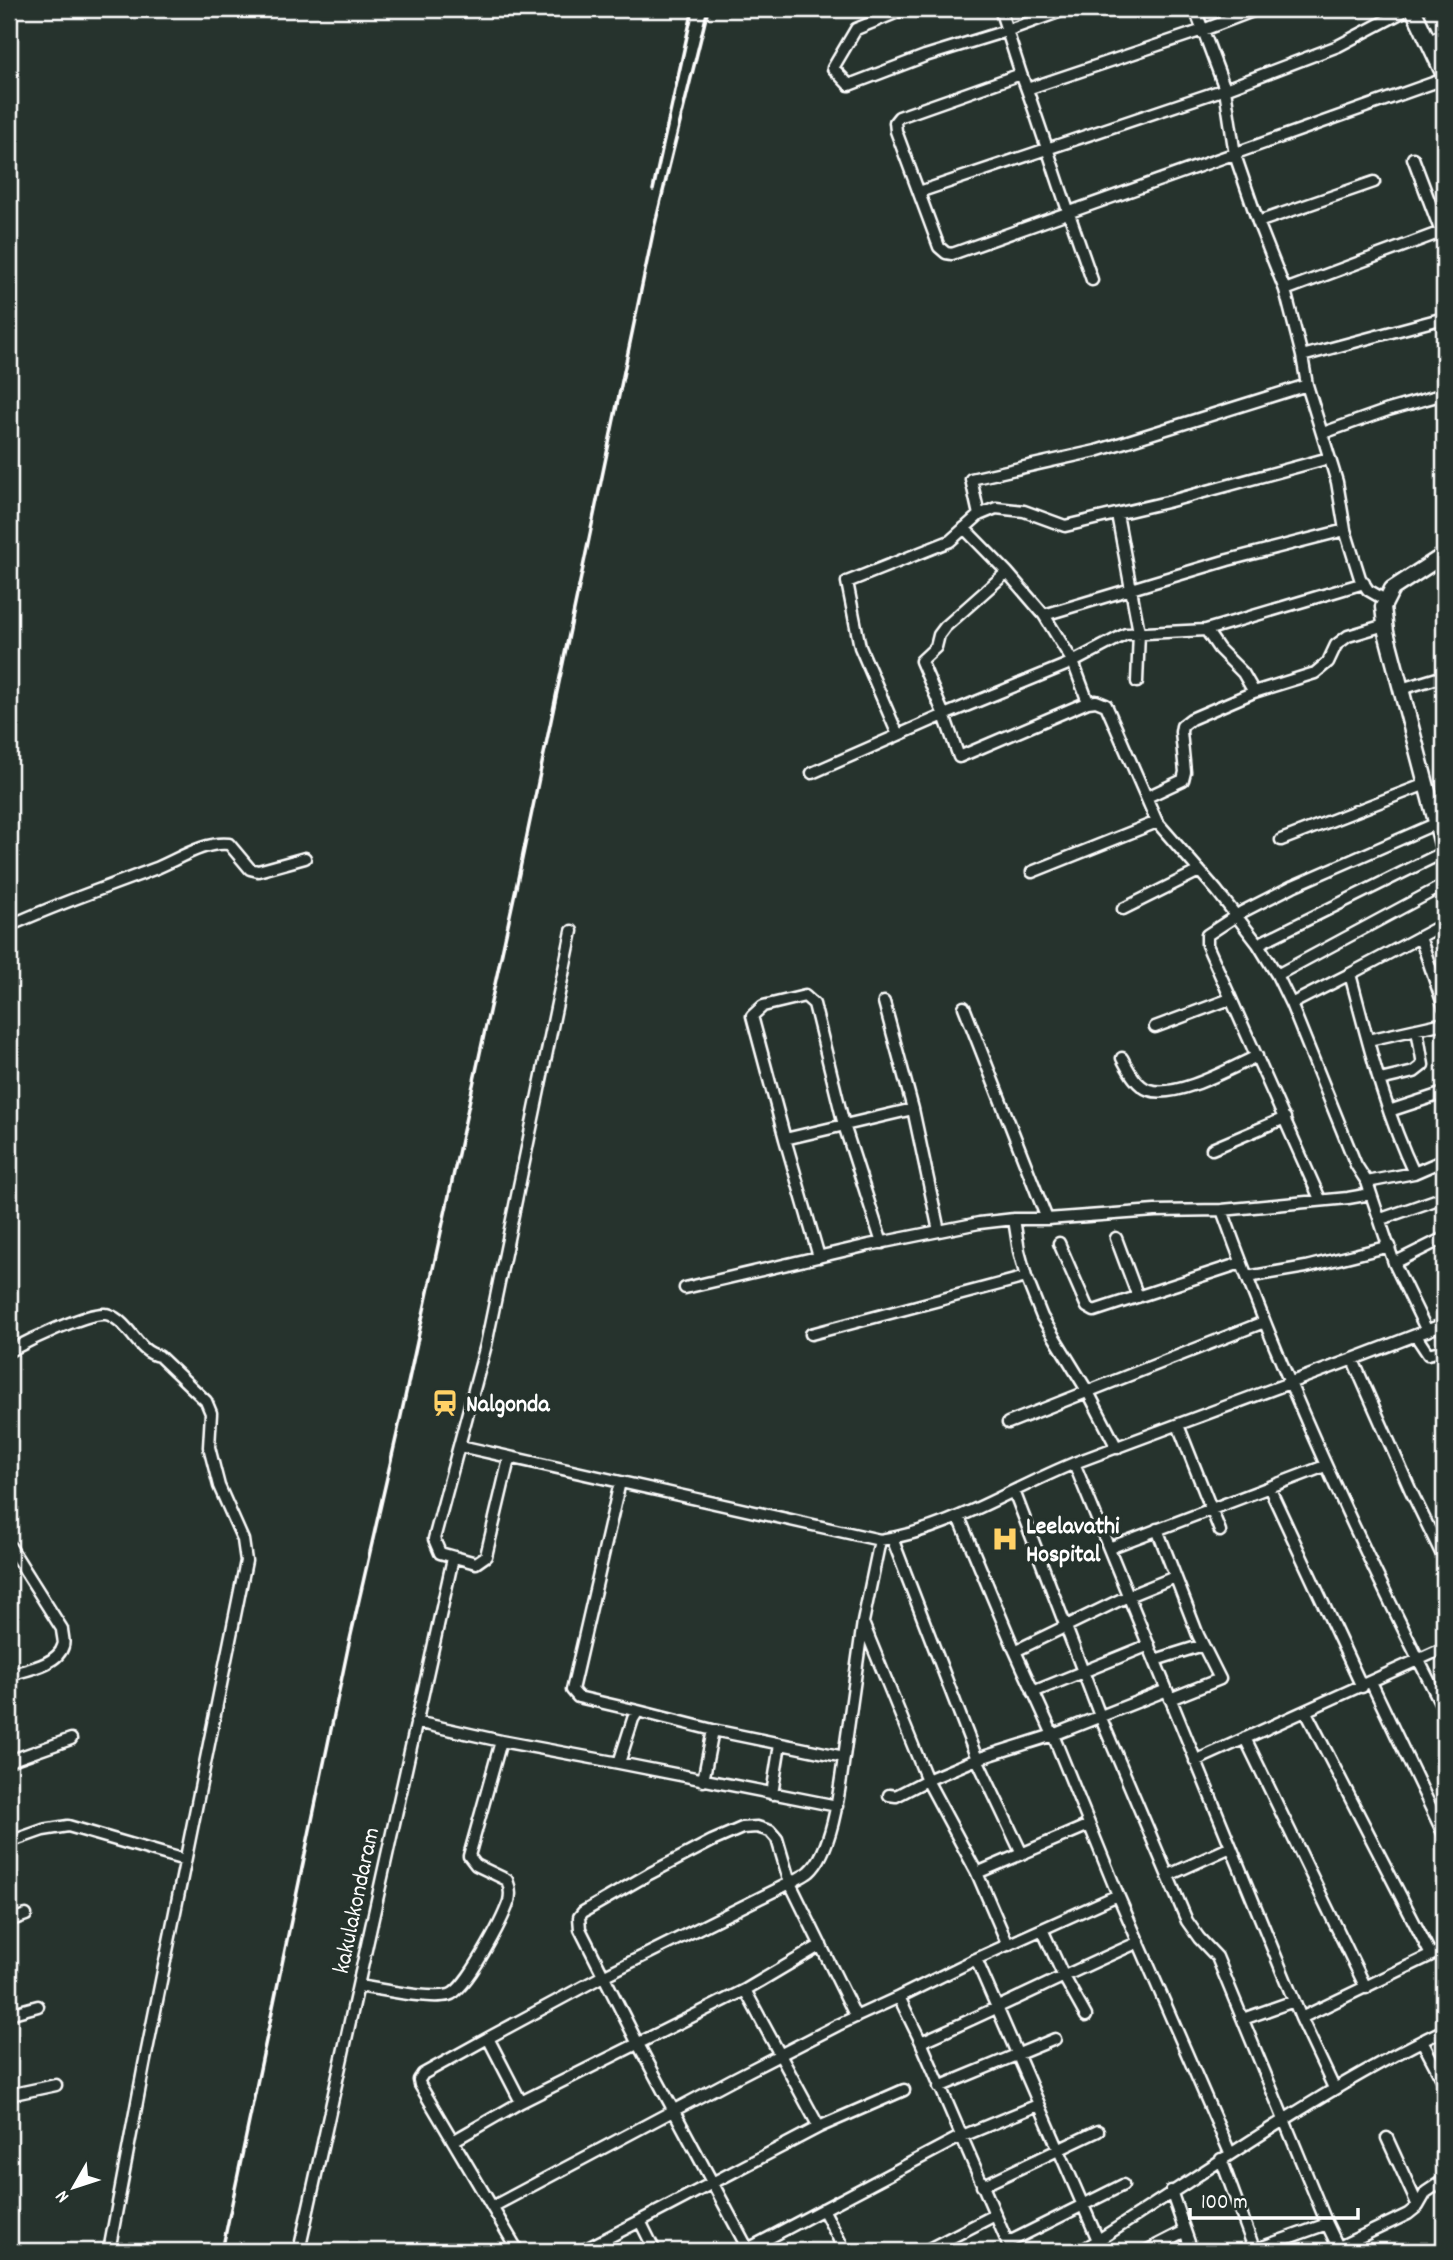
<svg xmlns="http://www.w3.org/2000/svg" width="1453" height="2260" font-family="Dekko,sans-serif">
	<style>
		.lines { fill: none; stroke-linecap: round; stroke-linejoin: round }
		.street-casing { stroke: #fff; stroke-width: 15 }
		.secondary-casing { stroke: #fff; stroke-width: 19 }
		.street { stroke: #26332d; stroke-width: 10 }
		.secondary { stroke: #26332d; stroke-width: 14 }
		.rail { stroke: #fff; stroke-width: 3.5 }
		.labels { text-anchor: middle; stroke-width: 7; stroke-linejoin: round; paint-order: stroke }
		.poi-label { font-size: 24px; font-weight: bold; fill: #fff; stroke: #26332d; text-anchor: start }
		.street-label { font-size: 24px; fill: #fff; stroke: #26332d }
	</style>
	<rect width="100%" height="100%" fill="#26332d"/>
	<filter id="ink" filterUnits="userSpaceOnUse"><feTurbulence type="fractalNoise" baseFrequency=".0143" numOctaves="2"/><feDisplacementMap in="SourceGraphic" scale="14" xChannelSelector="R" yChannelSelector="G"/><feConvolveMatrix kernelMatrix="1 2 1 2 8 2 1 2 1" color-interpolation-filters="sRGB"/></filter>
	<g filter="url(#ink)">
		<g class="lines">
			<defs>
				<path id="street" d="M905,9L856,29L833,68L849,85L925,56L1006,31L1067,9
					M1000,9L1021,74
					M1195,9L1225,89L1235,155L1258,222L1285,290L1302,356L1307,385L1337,482L1345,530L1360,578L1368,590L1387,601
					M1429,41L1444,34
					M1027,89L1203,30L1258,9
					M919,192L1225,89L1338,46L1408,9
					M1258,222L1374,182
					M1092,280C1077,237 1062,194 1048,151C1039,125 1031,99 1021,74L899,117L895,122L896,131L939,247L946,253L952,254L1444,79
					M1285,290L1441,232L1413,158
					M1302,356L1444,318
					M1323,433L1388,410L1444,394
					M1117,514L1139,632L1137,682
					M979,515L971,479L1096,451L1307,385
					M964,528L1007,572
					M1007,572L1044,615L1073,662L944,715L921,661L936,647L939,635L945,627Z
					M1044,615L1228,560L1345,530
					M1206,630L1219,649L1243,673L1254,692
					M1401,689L1444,676
					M1088,702L1073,662L1126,634L1206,630L1364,583
					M898,735L860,647L847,582L950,541L979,515L996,508L1024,511L1065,526L1167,502L1329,458
					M812,773L944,715L959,757L1088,702L1096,701L1106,705L1157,822L1217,891L1258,944L1277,975L1291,1004L1356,1165L1367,1182L1394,1263L1427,1331
					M1147,797L1183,780L1185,772L1181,732L1182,726L1191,719L1254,692L1315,673L1328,662L1336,645L1348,636L1385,625
					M1433,810L1444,807
					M1281,840L1426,784
					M1032,872L1157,822
					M1123,909L1199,871
					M9,926C56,904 105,888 154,869C177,860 204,841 229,844L250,869L258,871L305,858
					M1420,937L1444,1007
					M1258,944L1444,852
					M1277,975L1444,885
					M884,1002L913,1109L939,1231
					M1291,1004L1350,974
					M964,1007L1047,1219
					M1155,1027L1230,999
					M1368,1040L1444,1023
					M1122,1058C1128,1069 1136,1086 1149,1090C1177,1099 1231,1068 1257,1056
					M1380,1080L1414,1072L1423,1065L1417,1029
					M1389,1111L1444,1093
					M785,1139L819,1257
					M1212,1149L1285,1118
					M1414,1173C1384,1110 1368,1041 1350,974L1444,924
					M1367,1182L1414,1173L1444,1160
					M1320,1199L1207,945V935L1242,912L1293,886L1437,823
					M1222,1210C1284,1382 1361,1548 1444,1710
					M1014,1219L1019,1251L1026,1277L1042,1317L1088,1392L1117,1448
					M1381,1219L1444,1197
					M1116,1238L1138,1297
					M882,1243L844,1125L814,1004L805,996L763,1006L752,1016L785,1139L913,1109
					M1059,1243L1087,1307L1094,1311L1241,1263
					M1394,1263L1444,1238
					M1247,1277L1306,1267L1390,1246
					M685,1288L869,1245L979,1223L1014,1219H1047L1155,1211L1222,1210L1348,1198L1371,1194
					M811,1334L1026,1277
					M1416,1336L1428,1354L1444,1350
					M9,1351C26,1342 87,1312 105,1314C109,1314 112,1316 115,1318C133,1329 138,1352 159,1356L206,1401L211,1413L209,1447L219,1486L243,1540L246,1561L144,2065L109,2251
					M1353,1360L1410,1489L1444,1559
					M1008,1423L1264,1322
					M1178,1425L1220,1531
					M460,1446L880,1540C951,1530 1011,1488 1077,1462C1199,1416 1322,1372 1444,1324
					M509,1459L486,1556L476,1563L440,1553L434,1539L486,1345L572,931
					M1074,1463L1301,2018L1334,2088
					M620,1482L572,1690L578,1697L638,1711
					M1269,1487L1362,1687
					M1014,1491L1100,1716L1187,1921L1199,1938L1217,1957L1327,2224L1251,2251
					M959,1517L1015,1651L1053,1735L1118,1895L1230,2153
					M1157,1529L1198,1635L1220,1679L1170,1699
					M892,1538L977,1759L1053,1735L1167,1690
					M9,1545L62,1629C62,1634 65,1642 63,1646C58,1665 24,1670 9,1675
					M1109,1548L1325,1466
					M863,1623L927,1780L977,1759L1022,1854
					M1015,1651L1128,1596L1175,1577
					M1155,1660L1203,1645
					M1371,1682L1444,1835
					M1033,1692L1149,1645
					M1306,1712L1431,1955
					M416,1722L501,1741
					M1245,1738L1366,1988
					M9,1761L71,1739
					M1195,1761L1444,1648
					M619,1763L837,1806
					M703,1781L713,1730
					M772,1794L780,1744
					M889,1795L896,1796L927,1780L977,1873L1008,1945
					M9,1842L43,1830L68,1826L185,1860
					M977,1873L1089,1825
					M1169,1875L1231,1847
					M9,1921L26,1915
					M1042,1929L1063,1975L1086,2016
					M358,1986C381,1989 428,2000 449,1995C466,1991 503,1919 509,1901C511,1893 510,1887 507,1880L476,1865L469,1856L501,1741L619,1763L633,1719L638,1711L713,1730L844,1757L863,1622L880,1540
					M745,1990L821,1945
					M899,1997L976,1959
					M9,2014L38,2006
					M1301,2018L1444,1949
					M1243,2019L1294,2001
					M488,2038L603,1976L790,1883L856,2017
					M1422,2041L1444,2083
					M921,2042C995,2010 1066,1974 1139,1942
					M939,2087L1055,2039
					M9,2095L56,2085
					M1387,2138L1418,2206
					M453,2141L521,2102L745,1990L819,2127
					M1221,2159L1255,2251
					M982,2186L1098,2131
					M1171,2191L1192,2251
					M492,2207L731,2080L838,2025L899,1997L921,2042L1011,2251
					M823,2209L845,2251
					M640,2221L819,2127L904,2090
					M1327,2224L1340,2251
					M1098,2240L976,1959L1118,1895
					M1007,2243L1123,2185
					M1339,2247L1408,2214L1418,2206L1426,2192L1444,2180
					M748,2249L960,2137L1038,2105
					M299,2251L453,1558
					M518,2251L420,2085L419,2080L423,2074L488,2038L521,2102
					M582,2251L640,2221L655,2251
					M749,2251L638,2044L580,1929L579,1917L583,1912L649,1874L712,1841L742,1828L757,1827L770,1831L777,1839L790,1883C796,1879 804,1876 809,1872C833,1851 840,1786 844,1757
					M925,2251L995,2215
					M1081,2251C1201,2176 1315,2092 1444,2030
					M1146,2251L1185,2231"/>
				<path id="secondary" d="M1413,9L1444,75
					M1444,555L1392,589L1383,607L1386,632L1444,852"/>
			</defs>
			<use href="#street" class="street-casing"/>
			<use href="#secondary" class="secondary-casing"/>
			<use href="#street" class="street"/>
			<use href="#secondary" class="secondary"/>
			<path class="rail" d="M653,190L693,9
				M222,2251L348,1648L397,1434L517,883L654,228L708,9"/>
		</g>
	</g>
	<defs>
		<symbol id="station-bare" viewBox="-9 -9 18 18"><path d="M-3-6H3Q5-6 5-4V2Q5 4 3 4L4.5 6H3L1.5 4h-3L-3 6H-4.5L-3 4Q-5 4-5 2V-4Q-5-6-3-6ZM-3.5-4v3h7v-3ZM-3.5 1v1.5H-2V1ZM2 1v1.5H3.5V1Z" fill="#ffd166" stroke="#26332d" stroke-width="2.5" paint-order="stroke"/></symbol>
		<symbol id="hospital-bare" viewBox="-9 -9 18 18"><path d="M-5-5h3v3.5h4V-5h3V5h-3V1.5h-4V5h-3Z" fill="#ffd166" stroke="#26332d" stroke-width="2.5" paint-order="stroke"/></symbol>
	</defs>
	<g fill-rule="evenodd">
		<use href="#station-bare" x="426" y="1384" width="38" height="38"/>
		<use href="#hospital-bare" x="986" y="1520" width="38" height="38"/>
	</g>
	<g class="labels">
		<g class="poi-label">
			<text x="466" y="1411">Nalgonda</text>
			<text x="1026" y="1533">Leelavathi<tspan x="1026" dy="28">Hospital</tspan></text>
		</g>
		<g class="street-label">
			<text transform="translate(355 1900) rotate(-78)" y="8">kakulakondaram</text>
		</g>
	</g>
	<rect width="1453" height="2260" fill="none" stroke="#26332d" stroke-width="35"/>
	<rect x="18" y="18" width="1418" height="2225" fill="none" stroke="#fff" stroke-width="2.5" filter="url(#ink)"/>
	<g transform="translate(74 2187) rotate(231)" stroke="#26332d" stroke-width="5" paint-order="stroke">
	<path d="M0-5L12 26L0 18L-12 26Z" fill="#ffffff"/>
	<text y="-10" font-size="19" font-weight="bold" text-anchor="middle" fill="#ffffff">N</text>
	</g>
	<path d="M1190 2208v10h168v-10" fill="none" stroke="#ffffff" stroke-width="3.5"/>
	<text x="1201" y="2208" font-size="21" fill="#ffffff" stroke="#26332d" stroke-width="5" paint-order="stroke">100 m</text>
</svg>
